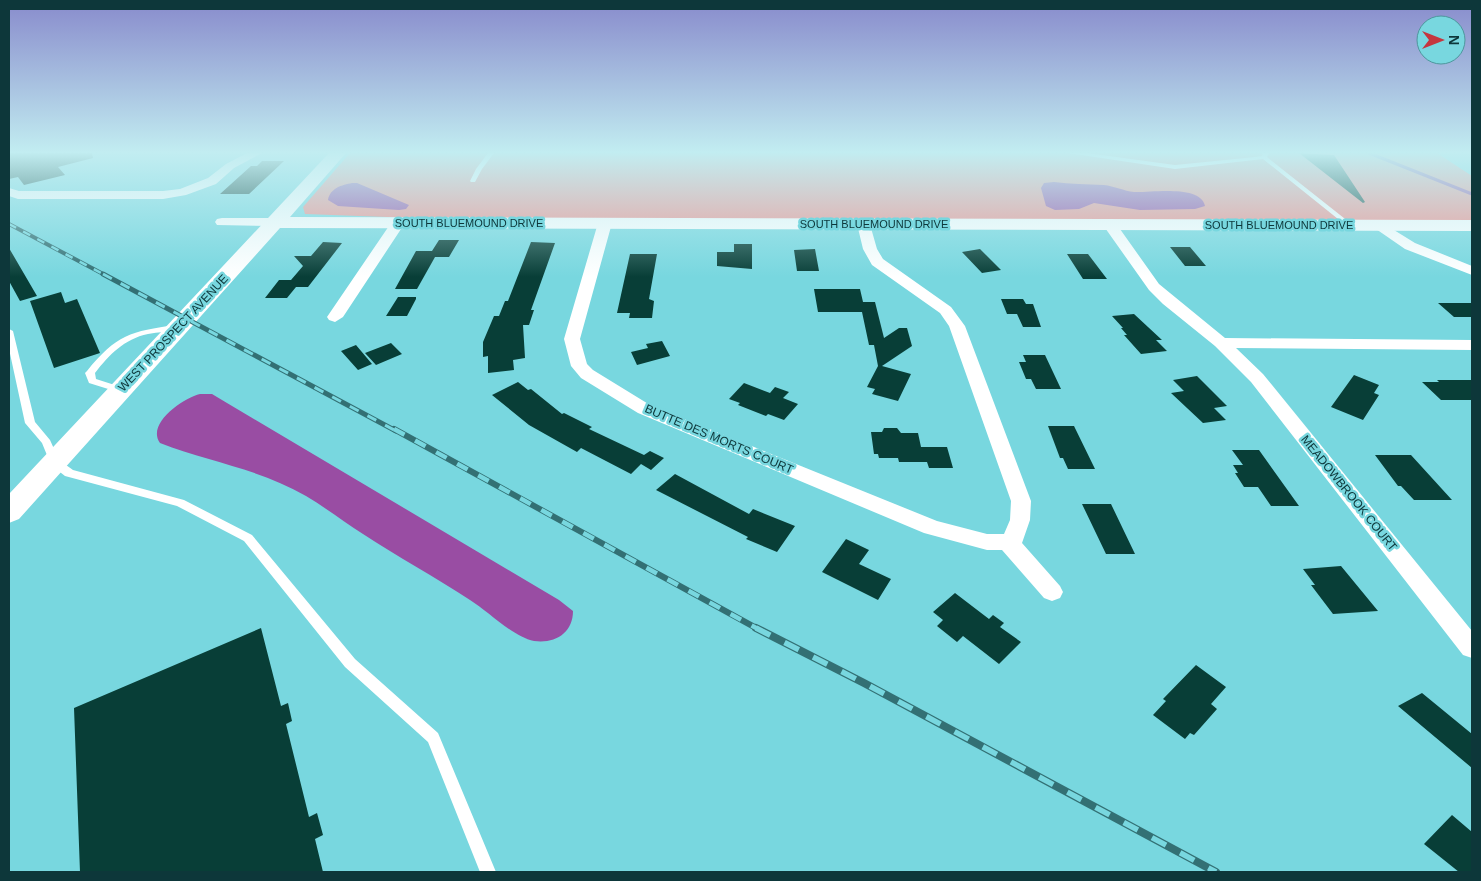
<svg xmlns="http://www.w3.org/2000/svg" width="1481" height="881" font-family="Arial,sans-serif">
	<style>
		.green { fill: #f2928f }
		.water { fill: #994da3 }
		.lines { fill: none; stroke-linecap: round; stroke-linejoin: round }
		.stream { stroke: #994da3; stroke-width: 3 }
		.building { fill: #083e37 }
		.service { fill: #fff; fill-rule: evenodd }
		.minor { fill: #fff; fill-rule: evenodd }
		.secondary { fill: #fff; fill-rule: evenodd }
		.rail-far3-casing { stroke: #337074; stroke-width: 4 }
		.rail-far2-casing { stroke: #337074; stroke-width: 5 }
		.rail-far1-casing { stroke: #337074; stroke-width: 6 }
		.rail-casing { stroke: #337074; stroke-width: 8 }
		.rail-far3 { stroke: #78d7df; stroke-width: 2.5; stroke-dasharray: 8; stroke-linecap: butt }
		.rail-far2 { stroke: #78d7df; stroke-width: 3; stroke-dasharray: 10; stroke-linecap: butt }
		.rail-far1 { stroke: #78d7df; stroke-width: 4.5; stroke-dasharray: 12; stroke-linecap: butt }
		.rail { stroke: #78d7df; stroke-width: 5.5; stroke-dasharray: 16; stroke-linecap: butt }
		.labels { text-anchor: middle; stroke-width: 5; stroke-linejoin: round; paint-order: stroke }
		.far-street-label { font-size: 11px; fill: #0d373a; stroke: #78d7df }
		.street-label { font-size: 12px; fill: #0d373a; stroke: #78d7df }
	</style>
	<rect width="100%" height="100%" fill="#78d7df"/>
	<path class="green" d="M350,153H1437L1472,176V222L414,218L305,214L303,207Z"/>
	<path class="water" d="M1054,182C1070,184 1087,184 1104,185C1114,186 1124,191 1134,192C1149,193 1201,184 1205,206L1195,209L1140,210L1094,203L1079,209L1055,210L1046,206L1041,188L1044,183Z
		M352,183H357L409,205L406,209L399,210L338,206L328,200C330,188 342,185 352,183Z
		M200,394H212L227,403L559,600L573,611C573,633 555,644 534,641C513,637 488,611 470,600C435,577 398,557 363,534C344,522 326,508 306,496C260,469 209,462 160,443C146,424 183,398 200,394Z"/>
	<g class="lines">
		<path class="stream" d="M1369,153L1472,194"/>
	</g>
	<path class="building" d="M9,153H92L93,158L58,167L65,175L24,185L18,177L9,179Z
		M1299,153L1334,155L1365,202L1363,203Z
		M262,161H284L249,194H220L251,166H257Z
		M439,240H459L449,257H435L417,289H395L416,251H432Z
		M323,242L342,243L308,287H296L287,298H265L279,280H291L303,266L294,256H311Z
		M531,242L555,243L531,310H534L529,325H523L525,358L513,360L514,370L488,373V356L483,357V342L494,316H499L505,301H508Z
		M734,244H752V269L717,266V252H734Z
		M1170,247H1190L1206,266H1185Z
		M9,248L37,296L20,301L9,281Z
		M815,249L819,271H797L794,250Z
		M980,249L1001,270L982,273L962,252Z
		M630,254H657L649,299L654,301L652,318H629L630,313H617Z
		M1067,254H1088L1107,279H1083Z
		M814,289H860L863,302H875L884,338L899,328H907L912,346L882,366L911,374L898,401L872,394L875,389L867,387L878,366L874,345H869L862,312H818Z
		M61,292L65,303L77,299L100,353L54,368L30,301Z
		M398,297H416V299L407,316H386Z
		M1001,299H1023L1026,304H1033L1041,327H1023L1017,314H1007Z
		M1438,303H1472V317H1454Z
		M1134,314L1162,340H1156L1167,351L1141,354L1124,335H1127L1121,328H1123L1112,316Z
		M662,341L670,356L637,365L631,352L648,348L646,344Z
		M391,343L402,354L376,365L365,353Z
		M356,345L372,364L358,370L341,351Z
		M1023,355H1045L1061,389H1036L1031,379H1026L1019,362H1026Z
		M1354,375L1379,385L1374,393L1379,395L1363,420L1331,407Z
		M1197,376L1227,406L1214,408L1226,420L1203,423L1171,393L1184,391L1173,380Z
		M1437,380H1472V400H1441L1422,382H1439Z
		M518,382L528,390L531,389L562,414L564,413L592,427L589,429L644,455L650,451L664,458L651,470L641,464L631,474L581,448L577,452L529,425L492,395Z
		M744,383L770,393L775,387L789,392L783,398L798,404L784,420L768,414L766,416L738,405L740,403L729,399Z
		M1048,426H1074L1095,469H1068L1063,458H1060Z
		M884,428H897L901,433H918L921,447H947L953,468H929L927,462H899L898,458H879L878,454H874L871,432H882Z
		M1232,450H1259L1299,506H1271L1258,487H1244L1235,473H1238L1233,465H1243Z
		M1375,455H1411L1452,500H1414L1401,486H1398Z
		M675,474L749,514L753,509L795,526L777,552L746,539L748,537L656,490Z
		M1082,504H1111L1135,554H1106Z
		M846,539L869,550L859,564L891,579L878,600L822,572Z
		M1341,566L1378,611L1333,614L1311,585H1315L1303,569Z
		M955,593L989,619L993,615L1004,623L1000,627L1021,642L999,664L963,636L957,642L937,626L943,620L933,612Z
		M261,628L281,706L288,703L292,721L286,724L309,817L317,813L323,835L315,839L323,872H80L74,708Z
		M1196,665L1226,687L1211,704L1217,709L1194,735L1190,733L1185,739L1153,715L1166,701L1163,699Z
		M1422,693L1472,734V768L1398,706Z
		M1452,815L1472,832V872H1459L1424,844Z"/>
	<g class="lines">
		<path class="service" d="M488,153H494L482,169L475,182H471L470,181L476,169Z
			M1068,153H1087L1175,165L1255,157L1262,156L1263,153H1269L1267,157L1354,226L1348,227L1263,159L1175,169Z
			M176,325L180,328L179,330C169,332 158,332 148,334C124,339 109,355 95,373L96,379L124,388L126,390L124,392L121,393L89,383L85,373L87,371C116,335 131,331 176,325Z
			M9,329L13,331L35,422L50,440L59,460L73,470L184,500L252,535L355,659L438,733L496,872H480L428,742L345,667L244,541L177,506L65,476L51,465L42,443L25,423L9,349Z"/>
		<path class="minor" d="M247,153H262L234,168L216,184L186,195L163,199H18L9,196V188L19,191H163L180,189L208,178L226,164Z
			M222,218H275L282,222L275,226L217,225L215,222L217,219Z
			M398,219L405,223L343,317L335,322L329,320L327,317L393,220Z
			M605,219L612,223L580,339L587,364L593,370L650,405L937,521L987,534H1004L1010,520L1011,501L949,326L940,313L872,265L863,249L857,224L864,220L869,221L877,249L883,259L951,307L965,326L1031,501L1030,520L1022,543L1060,586L1063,592L1060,598L1052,601L1044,598L1002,550H987L924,533L638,413L581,378L571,366L564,339L598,223Z
			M1110,221L1115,222L1159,284L1225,338L1472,340V350L1236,348L1263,374L1472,631V658L1463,655L1251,382L1215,346L1163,304L1149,290L1103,225Z
			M1381,222L1415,243L1472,266V275L1405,249L1376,229L1374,226Z"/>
		<path class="secondary" d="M329,153H346L290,217L1472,220V231L280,228L19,519L9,523V494Z"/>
		<defs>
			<path id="rail-far3" d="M9,224L105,275"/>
			<path id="rail-far2" d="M103,274L396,431"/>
			<path id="rail-far1" d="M394,429L758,629"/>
			<path id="rail" d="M756,628L864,683L1216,872"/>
		</defs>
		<use href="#rail-far3" class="rail-far3-casing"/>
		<use href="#rail-far2" class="rail-far2-casing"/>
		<use href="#rail-far1" class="rail-far1-casing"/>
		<use href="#rail" class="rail-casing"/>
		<use href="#rail-far3" class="rail-far3"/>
		<use href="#rail-far2" class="rail-far2"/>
		<use href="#rail-far1" class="rail-far1"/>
		<use href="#rail" class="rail"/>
	</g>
	<linearGradient id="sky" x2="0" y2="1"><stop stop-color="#888bcc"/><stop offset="0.55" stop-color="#c2edf1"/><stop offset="1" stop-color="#c2edf1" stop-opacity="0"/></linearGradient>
	<rect width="1481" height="277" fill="url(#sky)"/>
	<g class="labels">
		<g class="far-street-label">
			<text x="469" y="227">SOUTH BLUEMOUND DRIVE</text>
			<text x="874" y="228">SOUTH BLUEMOUND DRIVE</text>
			<text x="1279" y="229">SOUTH BLUEMOUND DRIVE</text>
		</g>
		<g class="street-label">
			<text transform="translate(173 333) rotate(-47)" y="4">WEST PROSPECT AVENUE</text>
			<text transform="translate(719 439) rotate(23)" y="4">BUTTE DES MORTS COURT</text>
			<text transform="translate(1349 493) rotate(51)" y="4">MEADOWBROOK COURT</text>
		</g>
	</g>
	<rect width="1481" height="881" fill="none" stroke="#0d373a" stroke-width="20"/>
	<g transform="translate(1441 40) rotate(90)"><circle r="24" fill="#78d7df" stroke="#4d979d"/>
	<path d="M0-4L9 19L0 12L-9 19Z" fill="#c5363e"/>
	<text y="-8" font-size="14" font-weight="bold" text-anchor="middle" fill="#0d373a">N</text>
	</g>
</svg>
